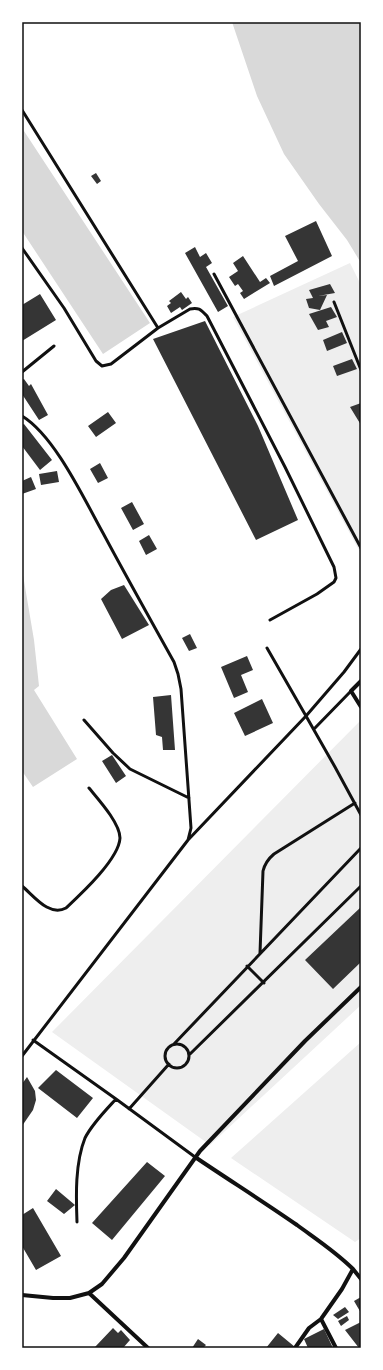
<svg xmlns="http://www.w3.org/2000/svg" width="383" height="1370" font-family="'Noto Sans',sans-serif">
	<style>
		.green { fill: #eee }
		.water { fill: #d9d9d9 }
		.building { fill: #353535 }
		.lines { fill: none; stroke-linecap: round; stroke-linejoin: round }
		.service { stroke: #111; stroke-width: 3 }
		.minor { stroke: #111; stroke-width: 4 }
		.neatline { fill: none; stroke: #111; stroke-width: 1.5 }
	</style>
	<rect width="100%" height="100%" fill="#fff"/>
	<path class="green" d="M350,263L361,285V554L233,317Z
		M361,720V1005L210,1145L52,1032Z
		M361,1042V1238L355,1242L231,1158Z"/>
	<path class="water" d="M232,22H361V263L347,240L319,204L284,154L257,96Z
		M22,128L150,323L103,354L22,231Z
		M22,569L34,640L39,686L34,690L77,759L33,787L22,771Z"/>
	<path class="building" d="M96,173L101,181L97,184L91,176Z
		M316,221L332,256L274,286L270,276L298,261L285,236Z
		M195,247L200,257L206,253L212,263L206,267L228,306L218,312L185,253Z
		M243,256L260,282L266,278L270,283L244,299L240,293L243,291L238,284L235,286L229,277L238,271L233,263Z
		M330,284L335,293L318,296L327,295L320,310L309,308L306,299L313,298L309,290Z
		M181,292L186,299L188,297L192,303L182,310L180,307L171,313L167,306L171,303L169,301Z
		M40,294L56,320L22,341V305Z
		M331,307L337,317L326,321L329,327L318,330L309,314Z
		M205,321L258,426L298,520L256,540L153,339Z
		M342,332L347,343L327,351L323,340Z
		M352,359L357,369L337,376L333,366Z
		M24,379L29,386L31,384L48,415L39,420L22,394V380Z
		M361,403V425L350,407Z
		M108,412L116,423L96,437L88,426Z
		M24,424L52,460L40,470L22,446V425Z
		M100,463L108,478L98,483L90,469Z
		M57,471L59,482L41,485L39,474Z
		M31,477L36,489L22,494V481Z
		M132,502L144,524L133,530L121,508Z
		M149,535L157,549L146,555L139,541Z
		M124,585L149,625L122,639L101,599L111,590Z
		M190,634L197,648L189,651L182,638Z
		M247,656L253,670L241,675L248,692L234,698L221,667Z
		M171,695L175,750H163L162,737L156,735L153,697Z
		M262,699L273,723L245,736L234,713Z
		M112,755L126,776L116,783L102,761Z
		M361,907V962L333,989L305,960Z
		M56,1070L93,1098L77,1118L38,1088Z
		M27,1077L35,1091L36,1100L33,1110L22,1126V1084Z
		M147,1162L165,1176L112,1240L92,1223Z
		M56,1189L75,1205L64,1214L47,1201Z
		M33,1208L61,1256L36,1270L22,1246V1215Z
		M361,1297V1313L354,1301Z
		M345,1307L349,1312L338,1319L333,1315Z
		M347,1316L349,1320L341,1326L338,1321Z
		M361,1322V1348H359L345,1330Z
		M113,1328L118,1333L121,1330L130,1340L123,1348H96L95,1347Z
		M324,1329L333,1348H308L304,1339Z
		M278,1333L295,1347L294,1348H266Z
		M198,1339L206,1345L203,1348H192Z"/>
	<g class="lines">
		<path class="service" d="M22,110L158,328L111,364L102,366L96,361L64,308L22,248
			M214,274L361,548
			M334,302L361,370
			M158,328L190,309C199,307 201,310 207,316L285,467L334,567L336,578L334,582L317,594L270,620
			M22,372L54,346
			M22,416C55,436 84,499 103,533C126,576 150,619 174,662L178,674L181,689L191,828L188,840L22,1056
			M361,649L344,672L306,716L335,767L361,815
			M84,720L113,753L130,769L189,798
			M314,729L351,691
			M188,840L306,716L267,648
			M22,886C34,896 49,917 66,908C81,894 119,859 120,838C120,823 98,799 89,788
			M260,953L263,871C265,863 268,859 274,854L355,803
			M247,966L264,983
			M33,1040L116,1099L195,1157
			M174,1044L361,848
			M165 1056a12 12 0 1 1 24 0a12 12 0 1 1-24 0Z
			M189,1055L361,886
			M129,1109L169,1064
			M77,1222C76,1196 75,1163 85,1138C92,1124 105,1111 116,1099"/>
		<path class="minor" d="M361,681L351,691L361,707
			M195,1157C229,1180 264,1202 297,1225C316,1239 336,1252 353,1269
			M89,1293L148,1348
			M22,1295L53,1298H70L89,1293L102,1284L124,1258L200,1151L305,1041L361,987
			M321,1319L336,1348
			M295,1348L309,1328L321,1319L342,1289L353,1269L361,1279"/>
	</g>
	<rect width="383" height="1370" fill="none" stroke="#ffffff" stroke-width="46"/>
	<rect x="23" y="23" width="337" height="1324" class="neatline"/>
</svg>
